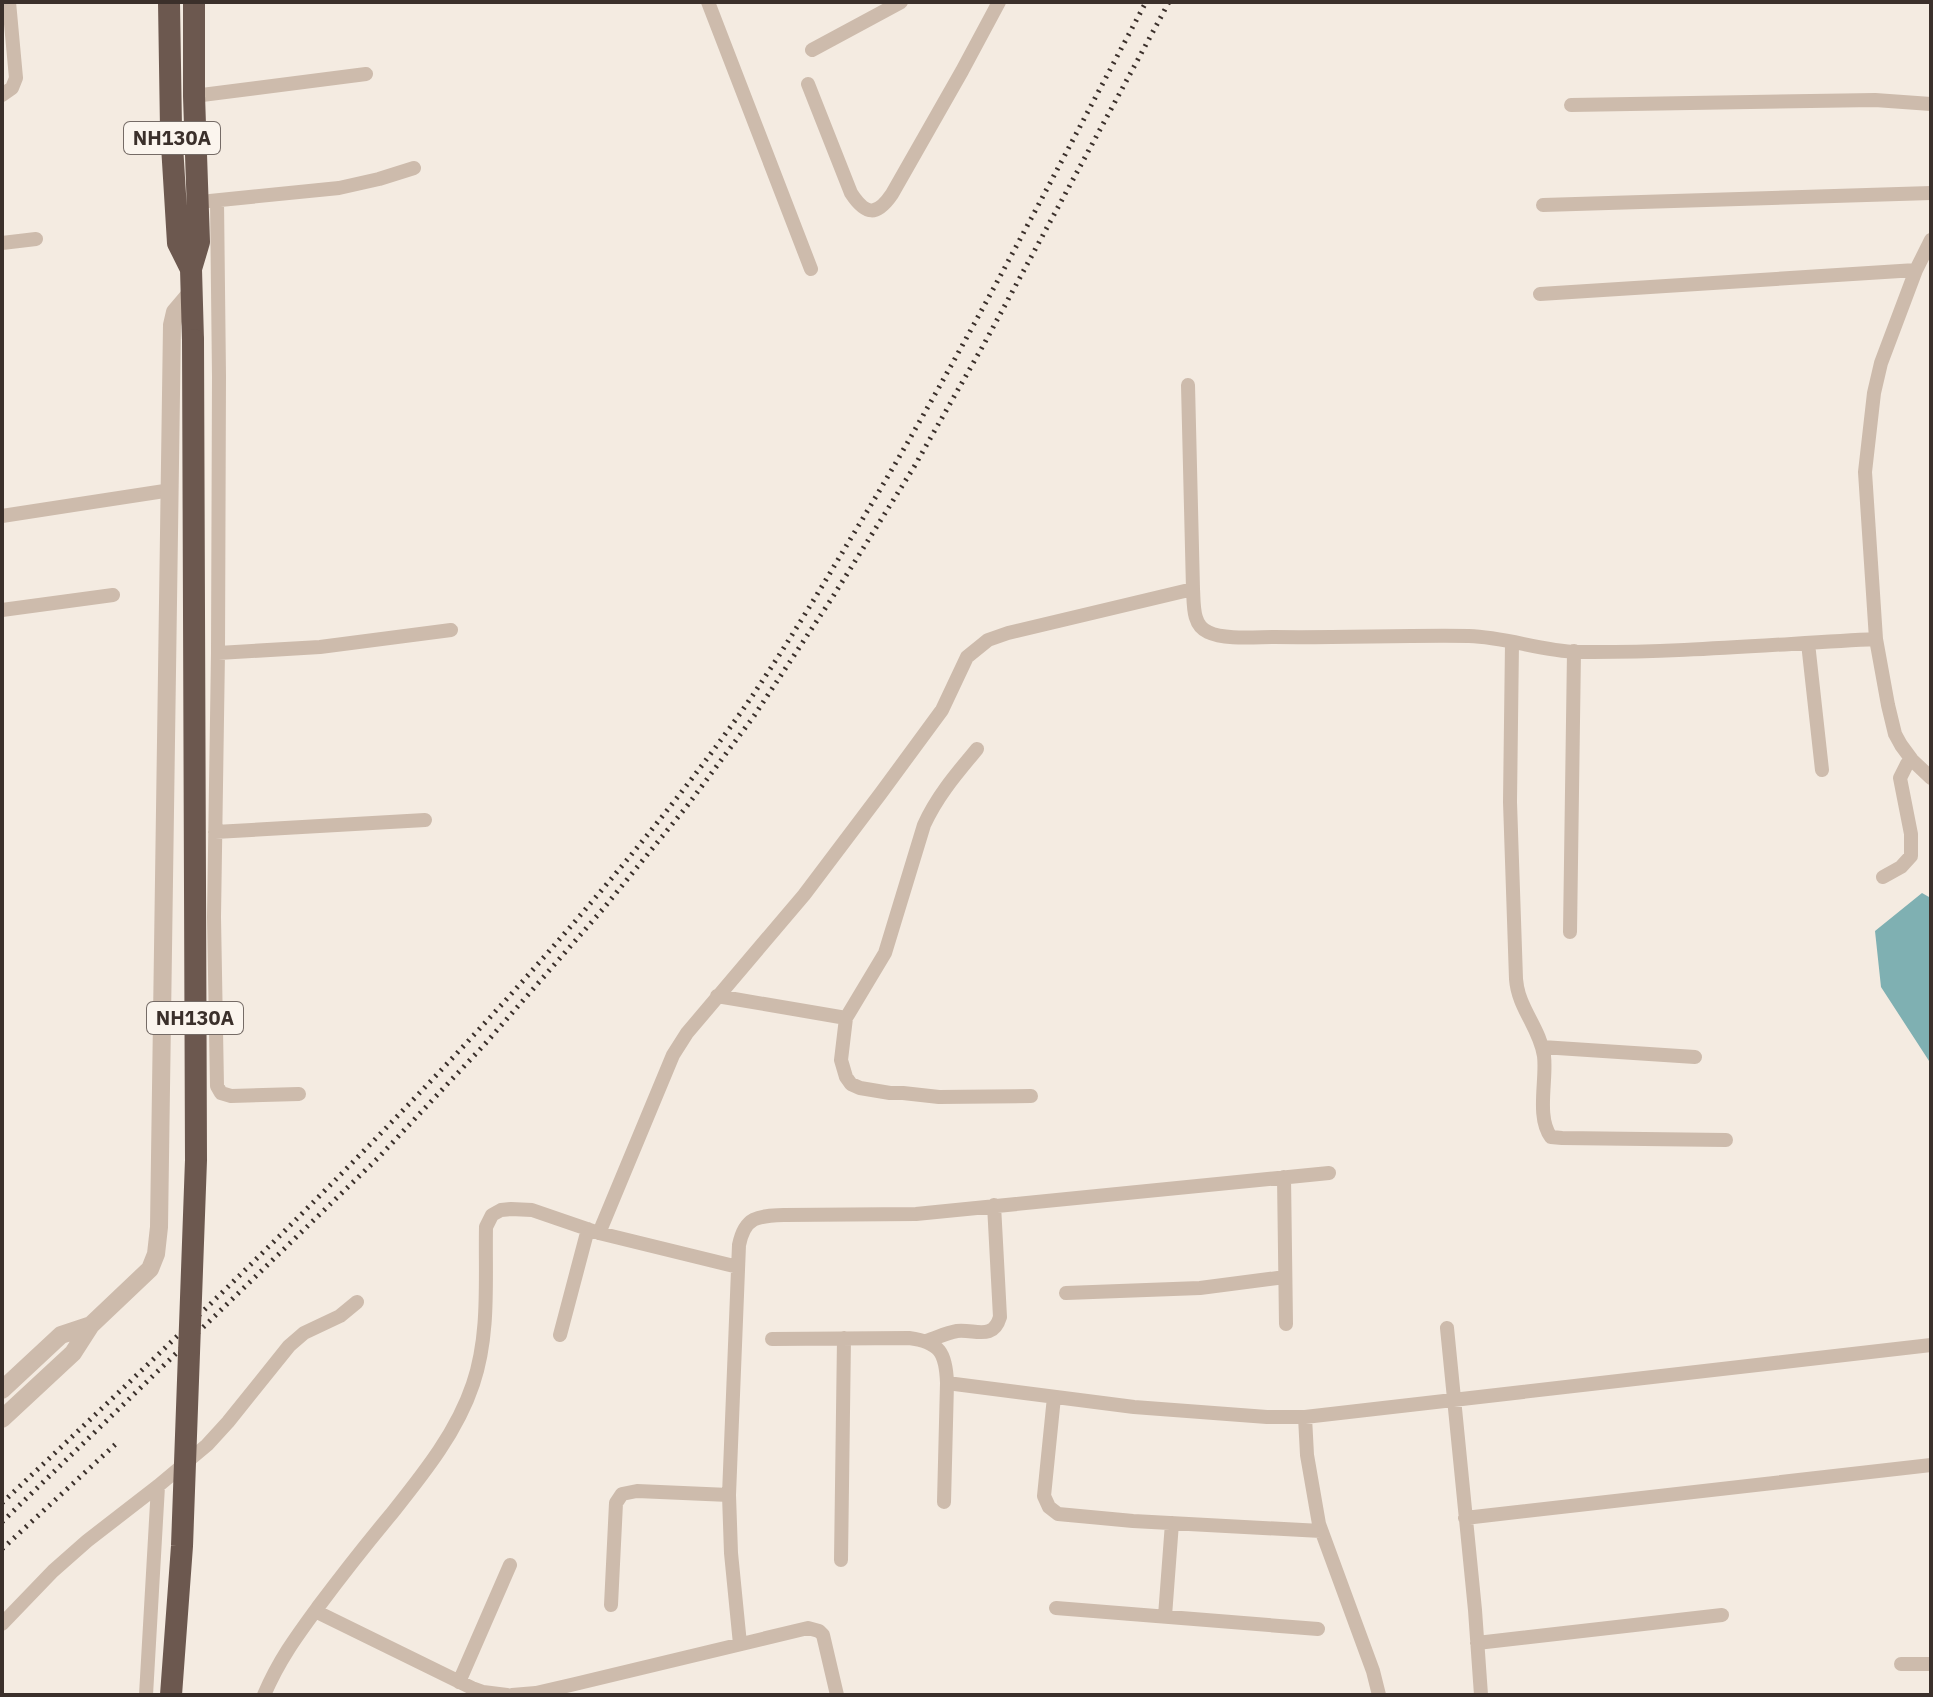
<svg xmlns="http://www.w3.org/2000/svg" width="1933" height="1697" font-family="'IBM Plex Sans',sans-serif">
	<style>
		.water { fill: #7fb0b2 }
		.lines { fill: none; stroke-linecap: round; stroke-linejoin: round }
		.minor { stroke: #cdbbac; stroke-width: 14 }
		.tertiary { stroke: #cdbbac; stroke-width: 18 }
		.trunk { stroke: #6c584f; stroke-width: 22 }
		.rail { stroke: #3b302b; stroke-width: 5; stroke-dasharray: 2 6; stroke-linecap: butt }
		.trunk-bridge { stroke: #6c584f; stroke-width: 22 }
		.labels { text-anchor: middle; stroke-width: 7; stroke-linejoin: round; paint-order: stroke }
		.shield { fill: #fbf5ee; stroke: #756b66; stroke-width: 2 }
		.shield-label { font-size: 20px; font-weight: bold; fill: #3b302b }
	</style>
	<rect width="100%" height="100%" fill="#f4ebe1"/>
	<path class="water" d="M1922,893L1929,897L1931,896V1064L1881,987L1875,931Z"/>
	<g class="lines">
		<path class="minor" d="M708,2L811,269
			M812,50L901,2
			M808,84L851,193C866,216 877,216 892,194L962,71L999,2
			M2,95L12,88L16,78L9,2
			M194,96L366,74
			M1571,105L1875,100L1931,104
			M210,201L339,188L379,179L414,168
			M217,201L219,376L218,653L214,917L217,1086L221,1093L231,1096L299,1094
			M1543,205L1931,193
			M1931,240L1916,270L1881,363L1874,393L1865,472L1876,639L1888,705L1895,734L1901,745L1912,760L1931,778
			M2,243L36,239
			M1540,294L1916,270
			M1188,385L1193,589C1194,604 1192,625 1208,632C1224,640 1256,637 1274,637C1339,638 1404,635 1469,636C1506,637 1541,651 1578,652C1677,653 1777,644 1876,639
			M2,516L171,490
			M2,610L113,595
			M1512,643L1510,802L1516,979C1518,1008 1540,1028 1544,1056C1547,1080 1536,1117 1551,1137L1562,1138L1726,1140
			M1808,643L1822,770
			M218,653L320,647L451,630
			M977,749C957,773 937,796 924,825L885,953L846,1018L841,1060L846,1077L851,1084L860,1088L890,1093H903L939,1097L1031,1096
			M215,832L425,820
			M1883,877L1901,867L1911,856V834L1900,778L1907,764L1912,760
			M1570,932L1574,651
			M717,996L846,1018
			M1542,1047L1695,1057
			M1284,1177L1286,1324
			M599,1233L673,1055L687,1033L804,895L881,793L942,710L967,657L988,640L1008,633L1193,589
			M1066,1293L1200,1288L1285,1277
			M1447,1328L1475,1610L1481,1695
			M560,1335L588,1229
			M772,1339L909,1338C940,1342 946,1353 947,1383L944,1502
			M926,1341C936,1338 946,1333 957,1331C975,1329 993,1341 1000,1317L994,1205
			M947,1383L1134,1407L1267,1417H1305C1513,1392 1722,1371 1931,1345
			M1054,1397L1044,1496L1049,1507L1058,1514L1133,1521L1321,1531
			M1305,1417L1307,1455L1319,1524L1373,1671L1379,1695
			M1465,1518L1931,1465
			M841,1560L844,1338
			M611,1605L616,1503L622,1494L637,1491L729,1495
			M1056,1608L1318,1629
			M315,1611L472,1688L483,1692L507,1695
			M1165,1616L1172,1523
			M2,1624L53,1571L87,1541L158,1486L207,1445L228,1422L289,1346L304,1333L340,1316L357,1302
			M1477,1643L1722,1615
			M740,1644L731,1553L729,1495L739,1245C745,1216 758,1216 785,1215L916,1214L1329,1173
			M1901,1664H1931
			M459,1682L510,1565
			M146,1695L158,1486
			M264,1695C279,1660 296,1637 318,1607C342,1575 367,1543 393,1512C424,1473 457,1432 473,1384C490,1334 485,1279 486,1227L492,1215L501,1210L511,1209L532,1210L599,1233L738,1267
			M512,1695L536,1693L575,1684L808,1628L819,1631L823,1635L837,1695"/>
		<path class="tertiary" d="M2,1390L61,1335L91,1325
			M2,1419L73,1353L91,1325L150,1269L156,1254L159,1227L172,325L175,312L192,292"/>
		<path class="trunk" d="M169,2L171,129L178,243L191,269
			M193,340L191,269L199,242L194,96V2"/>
		<path class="rail" d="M2,1503C180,1335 358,1165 522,982C600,894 676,804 744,708C782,653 817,595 851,538C957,364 1050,182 1146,2
			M2,1522L379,1157L485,1044L603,909L687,806L754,716L832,598L914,467L984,344L1169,2
			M2,1549L119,1441"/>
		<path class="trunk-bridge" d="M171,1695L182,1546L196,1160L193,340"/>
	</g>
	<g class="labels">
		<g class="shield">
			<rect x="124" y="122" width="96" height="32" rx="6"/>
			<rect x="147" y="1002" width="96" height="32" rx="6"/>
		</g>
		<g class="shield-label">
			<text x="172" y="145">NH130A</text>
			<text x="195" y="1025">NH130A</text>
		</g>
	</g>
	<rect width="1933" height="1697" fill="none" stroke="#3b302b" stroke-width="8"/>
</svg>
